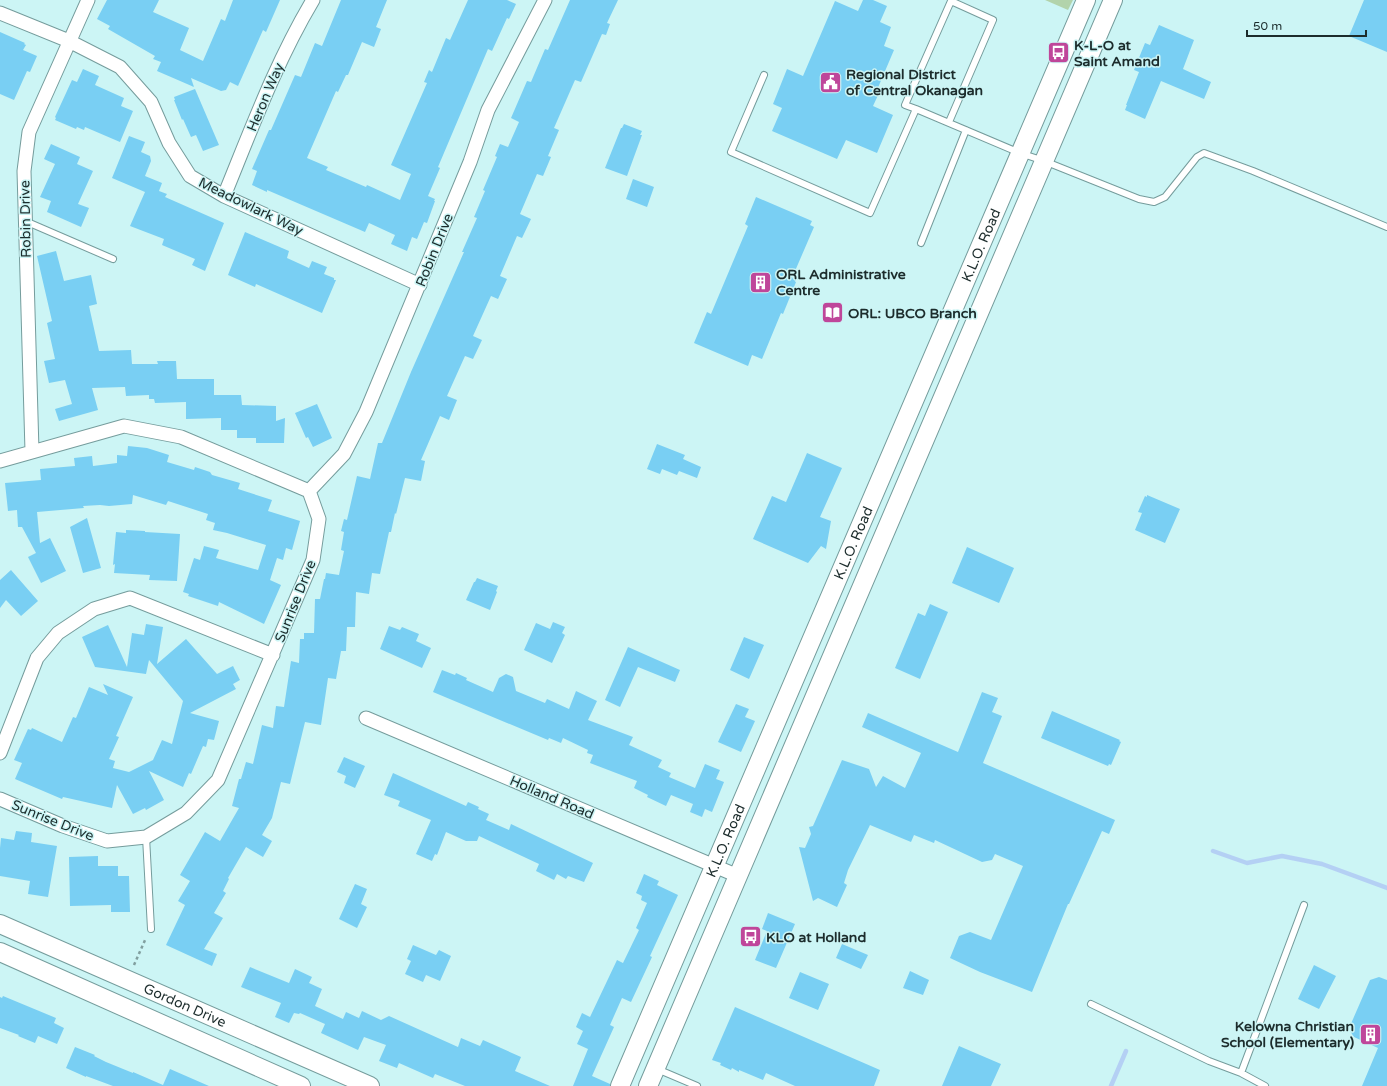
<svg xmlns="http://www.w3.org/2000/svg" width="1387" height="1086" font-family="'Varela Round',sans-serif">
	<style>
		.green { fill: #b2d3ab }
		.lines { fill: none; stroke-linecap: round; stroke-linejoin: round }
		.stream { stroke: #b4d0f4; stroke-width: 4.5 }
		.building { fill: #79cff3 }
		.lane-casing { stroke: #759c9c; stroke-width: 8 }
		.street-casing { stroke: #759c9c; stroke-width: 15 }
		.secondary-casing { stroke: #759c9c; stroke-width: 20 }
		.path { stroke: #819f9f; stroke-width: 2.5; stroke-dasharray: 3 3; stroke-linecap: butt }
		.lane { stroke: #fff; stroke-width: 6 }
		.street { stroke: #fff; stroke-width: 13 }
		.secondary { stroke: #fff; stroke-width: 18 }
		.labels { text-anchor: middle; stroke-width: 3; stroke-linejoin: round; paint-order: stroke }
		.poi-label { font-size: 14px; font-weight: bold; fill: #1c2c2c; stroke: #ccf5f5; text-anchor: start }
		.street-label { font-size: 14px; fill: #1c2c2c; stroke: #ccf5f5 }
	</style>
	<rect width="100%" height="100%" fill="#ccf5f5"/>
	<path class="green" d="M1045,0H1073L1068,10Z"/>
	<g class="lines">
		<path class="stream" d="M1213,851L1247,863L1282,856L1322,864L1387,888
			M1111,1086L1126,1051"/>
	</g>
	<path class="building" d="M107,0H159L153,12L189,28L180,50L203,61L221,19L225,21L233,0H280L266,32L263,30L238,86L230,82L226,90L221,91L191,78L194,87L157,71L161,62L153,59L155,56L108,29L110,26L97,19Z
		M341,0H387L376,27L381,29L374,47L362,42L348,75H346L338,92L336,91L307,158L328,167L326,170L366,187L367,185L400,200L411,174L391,165L427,83L424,82L429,70L432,72L446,38L450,40L468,0H507L516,4L509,19L507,18L492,51L488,49L438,167L440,168L428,196L435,199L434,201H435L427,223L424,222L417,239L412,237L407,251L391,244L395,235L369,223L365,232L267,190V192L252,185L257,171L252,169L269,130H271L295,75L301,77L315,43L322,46Z
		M570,0H618L607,23L610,24L606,35L602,34L581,82L575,80L554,128L559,130L548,156L551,157L543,176L537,174L520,214L531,219L522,238L517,236L500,276L507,279L498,299L491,296L473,336L482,340L473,359L465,356L447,396L457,400L449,420L440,416L421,460L425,461L421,481L405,478L396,514L395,513L391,532H389L380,574L372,573L369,594L356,592L355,627H347L346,651H341L336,679L328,678L321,725L305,722L290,784L281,782L272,818L262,835L272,841L263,857L246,847L228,878L229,879L223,891L226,893L214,913L223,918L204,949L217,954L212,966L166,945L185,905L178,901L190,881L180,875L205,832L220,841L239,808L232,806L239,779H241L246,762L253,764L262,725L273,728L276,706L284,707L291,661L299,663L300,639H304V633H314L315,599H320L324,579H325L326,573L339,575L344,551L341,550L344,532L341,531L344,519L347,520L357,476L370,479L378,443H382L411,372L464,252H462L477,218L474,217L485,191L483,190L497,157L495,156L500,144L508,147L519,122L511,118L527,81L531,82L545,49L548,50Z
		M863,0H873L887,6L880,22L891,27L884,46L894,50L877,90L880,91L873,106L893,115L877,153L846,140L837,159L772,131L782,108L773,104L787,69L803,76L835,1L858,11Z
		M1364,0H1387V52L1349,36Z
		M1159,25L1194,40L1183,69L1211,82L1204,99L1161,81L1145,119L1125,110L1127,105H1126L1139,72L1134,70L1145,43L1150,45Z
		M0,32L25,43L24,44L26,45L23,50L37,56L30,72L27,71L14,100L0,94Z
		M83,69L99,76L95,85L124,98L121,106L133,111L120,142L85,127L84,130L77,127L76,129L55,120L56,118L55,117L72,80L77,82Z
		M195,89L219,145L203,151L196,135L191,137L183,119L182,120L174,100H175L174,97Z
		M624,124L642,131L640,135H642L627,176L605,168L621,128H622Z
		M129,136L145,142L141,152L150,156L151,161L145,176L162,183L159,191L167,194L165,197L224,223L205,271L192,265L195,259L162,245L164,239L130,226L145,192L112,178Z
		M51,144L80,157L77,164L93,171L78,204L89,208L81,227L47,212L51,201L40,197L55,164L44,159Z
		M633,179L654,187L647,207L626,199Z
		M756,197L812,221L810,225L814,227L792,278L796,280L795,282H796L783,314L781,313L762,359L752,355L748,366L694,343L707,312L711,314L748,226L745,224Z
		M245,232L289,251L287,258L309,268L312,261L327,267L324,274L334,278V280H336L322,313L256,284L255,287L228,275Z
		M56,251L64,281L91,275L97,304L89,306L99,351L131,350L132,364H158L157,361H176L177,379H214V395H241L242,405L276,406V421L285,418L284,443H256V438H237V430H221V418L186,419V402L155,403L154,399H149V395L126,396L125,387L92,388L98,410L59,421L55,409L72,404L65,380L49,383L44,361L55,359L47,323L52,321L37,256Z
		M317,404L332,438L313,447L308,437L306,438L295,413Z
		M657,444L685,455L683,459L701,467L697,478L679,471L677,475L662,469L660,474L647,469Z
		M128,446L147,448L169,455L167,462L194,470L195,467L210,472L212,475L240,483L238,489L272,500L268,511L300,521L292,550L286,548L283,560L277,558L270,580L281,585L264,624L219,602L218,606L188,596L189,594L183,592L194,558L200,560L204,546L219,550L216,558L258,570L266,545L227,533L213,530L215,523L206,520L208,514L168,501L166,505L133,495L132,504L109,506L100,505L83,506L84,508L37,512L40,543L50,538L66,571L41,583L28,557L36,553L22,527H18L17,510L8,511L5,483L41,480L40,469L75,466L74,458L92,456L93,466L117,463V455L127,456Z
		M807,453L842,468L820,517L831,521L826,549L821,546L808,563L753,539L772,496L786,502Z
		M1147,495L1180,509L1165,543L1135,530L1142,513L1138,512L1145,496L1147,497Z
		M87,518L101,568L83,573L70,527Z
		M126,530L145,531V532L180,534L177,581L149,580L150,575L114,573L115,564L113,565L116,532L126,533Z
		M967,547L1014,568L999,603L952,583Z
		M11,570L38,601L21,616L6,600L0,608V580Z
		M477,578L498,586L496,591L497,592L490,610L466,600L474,582H475Z
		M930,604L948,612L920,679L895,668L918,613L925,616Z
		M553,622L565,627L562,633L565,635L552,663L524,650L536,623L550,629Z
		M146,624L163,627L157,664L186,639L217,674L233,666L240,680L233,684L236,689L190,713L219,721L214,740L208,739L206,747L203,746L191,774L189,773L183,787L149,771L164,800L146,810L145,808L133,814L117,785L112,808L63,797L62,799L15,779L22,763L14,760L28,729L31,730L32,728L62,742L73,717L76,718L89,687L108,695L103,684L133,697L116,736L119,737L109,759L115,761L113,768L129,772L153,760L162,740L172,744L183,701L149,660L146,674L95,667L82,637L108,625L127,667L132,633L144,635Z
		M389,626L400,630L402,627L419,634L416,641L431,648L422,668L380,649Z
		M744,637L764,645L749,679L730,670Z
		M628,647L680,670L675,682L638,667L620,707L605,700Z
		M442,670L455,675L456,673L467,678L466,680L493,692L499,678L506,674L513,677L516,691L545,703L547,699L569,709L576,691L597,701L588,720L633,737L629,745L662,760L658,767L671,773L669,777L695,788L705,764L720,770L716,779L724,782L712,812L705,809L702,817L690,812L693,804L671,795L666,806L647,797L648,795L634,788L637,781L590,763L593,755L587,753L588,750L563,738L561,743L549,738L548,740L433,692Z
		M982,692L998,698L992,712L1002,716L983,763L1115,820L1109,834L1102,831L1069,904H1068L1032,992L980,972L950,958L959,936L970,932L991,940L1023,866L995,854L992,860L982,862L935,840L934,843L914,835L911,842L870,825L848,870L844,883L847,885L837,907L818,898L813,901L799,847L805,848L811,834L809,827L813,826L842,760L869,769L876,787L883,776L905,788L921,753L862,727L868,713L958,752Z
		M736,704L749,709L745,717L755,721L741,752L718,742Z
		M1052,711L1120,740L1119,741L1121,742L1111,765L1109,764L1108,766L1041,738Z
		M344,757L365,766L355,788L344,783L346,776L337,772Z
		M393,773L466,806L468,802L479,807L478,809L489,814L486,820L509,830L511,824L593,863L584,882L568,876L566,879L557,874L554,880L536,871L539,864L479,836L477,841H466L446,832L437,855L435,854L432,861L416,854L431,820L398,806L400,801L384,795Z
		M16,831L32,833L31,842L57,846L48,897L28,894L30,881L0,876V848L1,838L14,840Z
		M98,856V866H118V876H129L130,912H111V905L70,906L69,857Z
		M644,874L659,881L657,885L678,895L650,956L652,957L631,1002L622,998L610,1025L614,1027L592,1076L610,1084V1086H573L588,1049L577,1044L583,1031L576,1027L582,1013L590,1017L617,960L623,963L639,930L636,928L647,903L641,900L642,896L636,893Z
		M355,884L367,889L361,904L367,907L357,928L339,919Z
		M768,913L795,924L776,968L755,960L767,931L762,929Z
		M842,944L868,955L861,969L836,958Z
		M413,945L436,955L439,950L451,956L440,981L426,975L423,982L405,974L411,961L407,959Z
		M1314,965L1336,976L1319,1009L1298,999Z
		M250,967L289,983L295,969L312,977L309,983L322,989L315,1006L343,1019L346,1012L359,1018L362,1011L381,1020L389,1016L458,1047L461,1038L480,1046L483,1040L521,1057L515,1071L550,1086H465L435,1074L433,1078L399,1063L397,1068L379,1061L386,1045L364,1037L358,1050L321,1033L325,1024L300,1013L299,1014L294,1013L289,1023L275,1017L281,1003L241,987Z
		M910,971L929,980L923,995L903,988Z
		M800,972L829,984L818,1010L789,998Z
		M1379,977L1387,980V1086H1362L1378,1048L1354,1037L1350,1031V1026L1370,980Z
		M3,996L56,1018L54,1023L64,1028L57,1044L38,1036L35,1043L18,1036L19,1035L0,1028V997L2,998Z
		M735,1007L880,1070L874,1086H795L766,1073L763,1080L739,1070V1072L732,1068L731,1070L720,1065L721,1063L712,1060Z
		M959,1046L1001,1064L991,1086H942Z
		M75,1047L95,1055L94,1056L106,1062L133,1073V1072L163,1085L170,1069L209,1086H113L86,1076V1077L66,1068Z"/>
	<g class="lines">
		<defs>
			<path id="lane" d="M764,75L731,152L870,213L916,109L1020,153L1044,161L1139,199L1154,202L1165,197L1197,157L1204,153L1253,171L1387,227
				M916,109L905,105L951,1L993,20L949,122
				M25,221L113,259
				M921,243L966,130
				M146,837L151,929
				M1091,1004L1209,1061L1241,1073L1265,1086
				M657,1069L697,1086
				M1241,1073L1304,905"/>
			<path id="street" d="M0,13L69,41L120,67L151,102L169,143L190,176L224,196L420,285
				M224,196C251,130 276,62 313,0
				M32,451L24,171L29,132L88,0
				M0,461L124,426L181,437L309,491L319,519L313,560L218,780L186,813L146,837L107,841L63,826L0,799
				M309,491L344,454L366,412L470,162L488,110L545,0
				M366,718L738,876
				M0,753L37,658L58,633L94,609L130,598L273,655"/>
			<g id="secondary">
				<path id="s1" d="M0,924L370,1086"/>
				<path d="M0,952L301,1086"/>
				<path id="s2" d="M620,1086L1086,0"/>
				<path d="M648,1086L1113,0"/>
			</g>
		</defs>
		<use href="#lane" class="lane-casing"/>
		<use href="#street" class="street-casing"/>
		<use href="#secondary" class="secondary-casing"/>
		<path class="path" d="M134,965L146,938"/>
		<use href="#lane" class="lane"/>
		<use href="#street" class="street"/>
		<use href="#secondary" class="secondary"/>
	</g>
	<defs>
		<symbol id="bus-square" viewBox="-11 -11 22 22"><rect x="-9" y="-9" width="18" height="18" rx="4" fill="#bf469a" stroke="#ccf5f5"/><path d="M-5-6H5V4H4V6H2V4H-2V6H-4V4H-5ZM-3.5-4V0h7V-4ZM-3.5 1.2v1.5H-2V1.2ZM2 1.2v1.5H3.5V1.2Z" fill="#fff"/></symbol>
		<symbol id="civic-square" viewBox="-11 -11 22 22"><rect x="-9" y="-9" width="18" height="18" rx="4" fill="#bf469a" stroke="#ccf5f5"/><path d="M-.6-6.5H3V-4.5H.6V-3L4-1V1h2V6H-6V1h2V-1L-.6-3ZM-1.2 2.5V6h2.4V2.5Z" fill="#fff"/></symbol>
		<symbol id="building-square" viewBox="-11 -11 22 22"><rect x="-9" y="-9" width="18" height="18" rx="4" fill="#bf469a" stroke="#ccf5f5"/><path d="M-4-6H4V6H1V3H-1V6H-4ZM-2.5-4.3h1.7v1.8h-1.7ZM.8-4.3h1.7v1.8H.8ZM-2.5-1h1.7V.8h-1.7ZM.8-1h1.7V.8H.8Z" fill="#fff"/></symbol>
		<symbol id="library-square" viewBox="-11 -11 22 22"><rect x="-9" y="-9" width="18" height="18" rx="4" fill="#bf469a" stroke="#ccf5f5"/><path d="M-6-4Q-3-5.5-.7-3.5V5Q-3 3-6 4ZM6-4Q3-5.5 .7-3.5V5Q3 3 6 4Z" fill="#fff"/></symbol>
	</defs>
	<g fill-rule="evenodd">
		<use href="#bus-square" x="1046" y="40" width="25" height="25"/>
		<use href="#civic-square" x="818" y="70" width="25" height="25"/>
		<use href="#building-square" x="748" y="270" width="25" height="25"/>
		<use href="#library-square" x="820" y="300" width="25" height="25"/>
		<use href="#bus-square" x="738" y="924" width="25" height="25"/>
		<use href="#building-square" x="1358" y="1022" width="25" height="25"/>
	</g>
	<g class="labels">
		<g class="poi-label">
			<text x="1074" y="50">K-L-O at<tspan x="1074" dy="16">Saint Amand</tspan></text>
			<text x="846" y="79">Regional District<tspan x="846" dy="16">of Central Okanagan</tspan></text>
			<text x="776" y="279">ORL Administrative<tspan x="776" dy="16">Centre</tspan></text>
			<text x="848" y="318">ORL: UBCO Branch</text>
			<text x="766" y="942">KLO at Holland</text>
			<text x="1354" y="1031" text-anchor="end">Kelowna Christian<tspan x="1354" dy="16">School (Elementary)</tspan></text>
		</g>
		<g class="street-label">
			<text transform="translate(265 97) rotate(-67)" y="5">Heron Way</text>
			<text transform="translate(251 206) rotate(26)" y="5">Meadowlark Way</text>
			<text transform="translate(25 219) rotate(-91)" y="5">Robin Drive</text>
			<text dy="5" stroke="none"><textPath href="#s2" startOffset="915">K.L.O. Road</textPath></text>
			<text transform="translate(434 250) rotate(-68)" y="5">Robin Drive</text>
			<text dy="5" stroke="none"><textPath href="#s2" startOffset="591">K.L.O. Road</textPath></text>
			<text transform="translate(295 601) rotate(-68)" y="5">Sunrise Drive</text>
			<text transform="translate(552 797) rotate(23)" y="5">Holland Road</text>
			<text transform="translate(53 820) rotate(22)" y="5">Sunrise Drive</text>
			<text dy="5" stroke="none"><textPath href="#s2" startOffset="267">K.L.O. Road</textPath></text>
			<text dy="5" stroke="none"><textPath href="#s1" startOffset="202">Gordon Drive</textPath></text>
		</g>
	</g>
	<path d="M1247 30v6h119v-6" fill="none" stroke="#1c2c2c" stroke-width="2"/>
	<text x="1253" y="30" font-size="12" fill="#1c2c2c" stroke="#ccf5f5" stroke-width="3" paint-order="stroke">50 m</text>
</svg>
